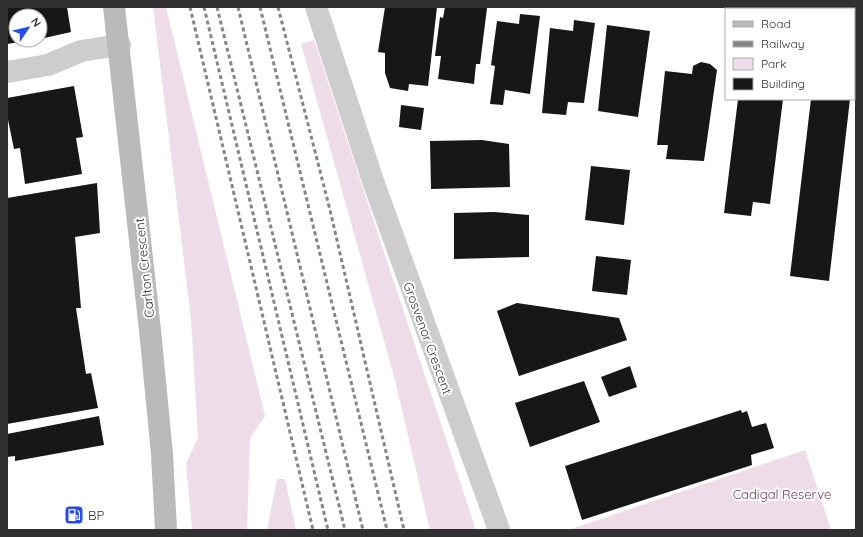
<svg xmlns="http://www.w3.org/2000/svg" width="863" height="537" font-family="Quicksand,sans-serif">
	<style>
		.green { fill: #eedde8 }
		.building { fill: #171717 }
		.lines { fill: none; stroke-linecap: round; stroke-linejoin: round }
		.minor { stroke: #cdcdcd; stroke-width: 22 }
		.tertiary { stroke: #cdcdcd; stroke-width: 22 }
		.secondary { stroke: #bababa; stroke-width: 22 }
		.rail { stroke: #858585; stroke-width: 3; stroke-dasharray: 4 3; stroke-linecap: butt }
		.labels { text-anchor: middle; stroke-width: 4; stroke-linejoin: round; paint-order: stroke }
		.street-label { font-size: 13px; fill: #303030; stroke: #fff }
		.park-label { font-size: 13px; fill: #713959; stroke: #fff }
		.poi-label { font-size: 13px; fill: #303030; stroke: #fff; text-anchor: start }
	</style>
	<rect width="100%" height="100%" fill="#fff"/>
	<path class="green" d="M153,7H166L265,416L250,438L247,530H192L186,464L198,437L191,319Z
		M314,40L476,530H430L395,380L301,44Z
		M805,450L831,530H568Z
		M277,479H285L296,530H267Z"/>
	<path class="building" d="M7,7H67L71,32L40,39V16H16V40L27,41L7,44Z
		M385,7H437L428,86L409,84L408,91L390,88L385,73V53L378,52Z
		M445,7L487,8L480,64H476L474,84L438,79L441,56H435L440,17L443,18Z
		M520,14L540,16L530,94L505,90L503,105L490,104L495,66L491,65L497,21L519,24Z
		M574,20L595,23L584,103L568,102L566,115L542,113L550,28L573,31Z
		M607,25L650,31L638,117L598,111Z
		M701,62L710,64L717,70L704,161L666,159L668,145H657L665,71L692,74L693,66Z
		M74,86L83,137L76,138L82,174L25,184L20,148L14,149L7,115V98Z
		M738,99H783L770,204L753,202L751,216L724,213Z
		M811,99H850L829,281L790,276Z
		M401,105L424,108L421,130L399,127Z
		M482,140L509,144L510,187L431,189L430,141Z
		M591,166L630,170L624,225L585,220Z
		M97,183L100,233L75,237L81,308H76L86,374L91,373L98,408L7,424V198Z
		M494,212L529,215V257L454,259V213Z
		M596,256L631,260L627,295L592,291Z
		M517,303L619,318L627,340L519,376L497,311Z
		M630,366L637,387L609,397L601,377Z
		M584,381L600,422L530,447L515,403Z
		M741,410L742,413L747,411L752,427L766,423L774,448L751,455L752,465L582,520L565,466Z
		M99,416L104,445L15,461V456L7,457V434Z"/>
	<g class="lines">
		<path class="minor" d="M7,72L48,65L81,51L120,45"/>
		<path class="tertiary" d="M316,7L373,181L499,530"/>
		<path class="secondary" d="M114,7L150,330L162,454L166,530"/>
		<path class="rail" d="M190,7L313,530
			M204,7L328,530
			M217,7L345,530
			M238,7L363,530
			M260,7L387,530
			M278,7L330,210L404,530"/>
	</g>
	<defs>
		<symbol id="fuel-square" viewBox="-11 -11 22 22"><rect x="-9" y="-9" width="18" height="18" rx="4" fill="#244bf6" stroke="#fff"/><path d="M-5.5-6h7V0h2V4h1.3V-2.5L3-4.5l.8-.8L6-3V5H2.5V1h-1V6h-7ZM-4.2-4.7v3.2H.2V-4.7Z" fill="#fff"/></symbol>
	</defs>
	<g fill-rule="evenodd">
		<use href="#fuel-square" x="63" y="504" width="22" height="22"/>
	</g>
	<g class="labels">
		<g class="street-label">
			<text transform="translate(144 268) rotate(-96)" y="5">Carlton Crescent</text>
			<text transform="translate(428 338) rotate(70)" y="5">Grosvenor Crescent</text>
		</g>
		<g class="park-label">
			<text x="782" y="499">Cadigal Reserve</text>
		</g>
		<g class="poi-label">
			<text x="88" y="520">BP</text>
		</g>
	</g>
	<rect width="863" height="537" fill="none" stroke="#303030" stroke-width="16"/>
	<rect x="725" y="8" width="130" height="92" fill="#ffffff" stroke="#acacac"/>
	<rect x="733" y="21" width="20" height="6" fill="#bababa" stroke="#acacac"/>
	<text x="761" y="28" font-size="12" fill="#303030">Road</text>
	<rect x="733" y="41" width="20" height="6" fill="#858585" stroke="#acacac"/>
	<text x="761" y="48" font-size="12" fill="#303030">Railway</text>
	<rect x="733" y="58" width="20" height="12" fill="#eedde8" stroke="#acacac"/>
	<text x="761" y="68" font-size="12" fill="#303030">Park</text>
	<rect x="733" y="78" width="20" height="12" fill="#171717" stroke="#acacac"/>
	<text x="761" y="88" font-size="12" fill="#303030">Building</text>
	<g transform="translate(28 28) rotate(55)"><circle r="19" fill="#ffffff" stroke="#acacac"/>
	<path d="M0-3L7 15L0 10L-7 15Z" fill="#244bf6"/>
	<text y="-6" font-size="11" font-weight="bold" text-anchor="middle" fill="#303030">N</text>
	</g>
</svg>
